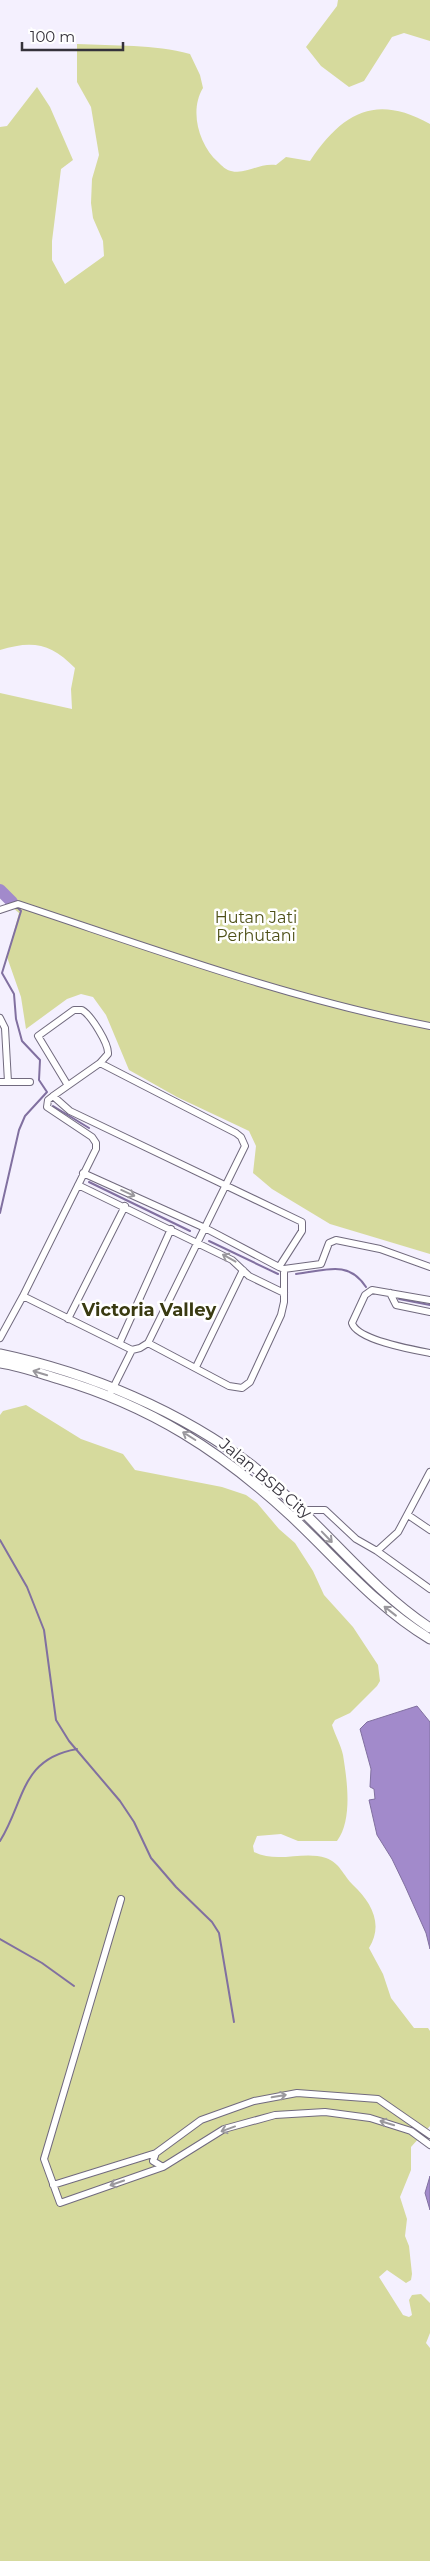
<svg xmlns="http://www.w3.org/2000/svg" width="430" height="2561" font-family="Montserrat,sans-serif">
	<style>
		.green { fill: #d6da9d }
		.water { fill: #a28acb; stroke: #8170a0 }
		.lines { fill: none; stroke-linecap: round; stroke-linejoin: round }
		.stream { stroke: #8170a0; stroke-width: 2 }
		.river { stroke: #a28acb; stroke-width: 12 }
		.street-casing { stroke: #716a7e; stroke-width: 8 }
		.secondary-casing { stroke: #716a7e; stroke-width: 11 }
		.street { stroke: #fff; stroke-width: 6 }
		.secondary { stroke: #fff; stroke-width: 9 }
		.oneway { stroke: #9a989d }
		.labels { text-anchor: middle; stroke-width: 5; stroke-linejoin: round; paint-order: stroke }
		.park-label { font-size: 16px; fill: #4e5017; stroke: #fff }
		.street-label { font-size: 16px; fill: #35323b; stroke: #fff }
		.neighbourhood-label { font-size: 18px; font-weight: bold; fill: #393a11; stroke: #fff }
	</style>
	<rect width="100%" height="100%" fill="#f4f0fe"/>
	<path class="green" d="M338,0H430V41L404,33L392,37L364,81L349,87L321,66L306,47L337,6Z
		M77,44C114,46 154,44 190,54L200,75L203,88C189,111 199,145 218,162C222,166 226,170 231,171C246,175 258,163 276,165L286,157L310,161C343,112 376,94 430,124V1254L330,1224L272,1189L253,1173L256,1146L249,1131L177,1097L129,1070L106,1015L93,997L81,994L67,999L26,1029L21,997L7,957L19,913L0,897V693L72,709L71,689L75,668C51,643 32,640 0,650V127L7,126L37,87L50,107L73,160L61,169L52,241V260L65,284L104,256L103,241L93,218L91,203L92,179L99,155L91,107L77,82Z
		M26,1405L81,1439L123,1454L135,1470L222,1487L246,1495L257,1503L279,1529L295,1543L313,1571L324,1595L353,1627L378,1665L380,1681L377,1686L350,1713L335,1720L332,1725C335,1735 341,1745 343,1755C347,1780 353,1819 337,1841H298L281,1834L257,1836L253,1846L254,1852C278,1864 303,1850 326,1858C340,1863 343,1875 353,1885C371,1902 384,1924 369,1948L383,1974L391,1998L414,2028H428L430,2031V2126L411,2147V2170L400,2197L407,2219L405,2236L409,2246L412,2274L411,2280L406,2283L387,2270L379,2277L403,2315L409,2317L412,2315L409,2300L412,2295L421,2294L430,2303V2333L426,2343L430,2348V2561H0V1415L3,1411Z"/>
	<path class="water" d="M417,1706L430,1722V1949L426,1933L405,1886L392,1859L377,1835L369,1800L375,1799L374,1789L370,1787L371,1769L360,1729L367,1722Z
		M430,2176V2210L425,2193Z"/>
	<g class="lines">
		<path class="stream" d="M53,1106L89,1128
			M89,1182L190,1231
			M0,1213L19,1130L25,1116L47,1092L39,1080L40,1060L22,1041L16,1019L14,994L2,973L21,911L17,907
			M209,1241L278,1274
			M296,1274C324,1271 348,1259 366,1287
			M399,1299L430,1305
			M0,1540L27,1587L44,1630L56,1720L69,1741L120,1801L134,1822L151,1858L176,1887L212,1922L219,1933L234,2022
			M0,1841C25,1801 20,1759 77,1749
			M0,1939L42,1963L74,1986"/>
		<path class="river" d="M0,890L12,902"/>
		<defs>
			<path id="street" d="M0,910L18,904C154,949 289,999 430,1026
				M0,1018L5,1028L8,1082
				M100,1063L236,1133L241,1137L245,1146L148,1343L140,1348L132,1350L111,1392
				M0,1082H30
				M53,1096L70,1111L302,1222V1231L279,1267L284,1269V1302L281,1315L250,1382L242,1388L229,1386L148,1343
				M83,1173L205,1228L279,1267
				M78,1185L232,1260L249,1276L284,1293
				M284,1269L321,1264L329,1243L336,1240L380,1249L430,1267
				M390,1293L396,1305L430,1312
				M23,1296L96,1149V1143L92,1137L47,1107L48,1100L53,1096L100,1063L108,1054C109,1044 91,1015 82,1010H74L38,1036L67,1084
				M430,1300L372,1290L365,1295L352,1323C357,1340 414,1350 430,1353
				M68,1319L125,1206
				M0,1338L23,1296L132,1350
				M120,1342L171,1229
				M196,1367L243,1270
				M408,1515L430,1530
				M292,1517L300,1510H325L356,1539L377,1551L398,1532L430,1472
				M377,1551L430,1589
				M121,1899L44,2159L60,2203L163,2167
				M430,2135L378,2099L297,2093L254,2101L201,2120L156,2153L153,2161L163,2167L224,2129L275,2115L325,2112L370,2118L411,2131L430,2145
				M53,2185L156,2153"/>
			<path id="secondary" d="M0,1354C90,1373 181,1411 254,1467C270,1480 284,1494 299,1508C342,1549 380,1595 430,1628
				M0,1363C20,1366 39,1373 59,1379C150,1406 221,1451 291,1516C337,1559 375,1606 430,1639"/>
		</defs>
		<use href="#street" class="street-casing"/>
		<use href="#secondary" class="secondary-casing"/>
		<use href="#street" class="street"/>
		<use href="#secondary" class="secondary"/>
	</g>
	<defs><path id="oneway-shaft" d="M-6 0H5M1.5-3L5.5 0L1.5 3" fill="none" stroke-width="1.6" stroke-linecap="round" stroke-linejoin="round" transform="scale(1.25)"/></defs>
	<g class="oneway">
		<use href="#oneway-shaft" transform="translate(128 1193) rotate(24)"/>
		<use href="#oneway-shaft" transform="translate(229 1258) rotate(-151)"/>
		<use href="#oneway-shaft" transform="translate(40 1373) rotate(-163)"/>
		<use href="#oneway-shaft" transform="translate(189 1436) rotate(-148)"/>
		<use href="#oneway-shaft" transform="translate(327 1537) rotate(46)"/>
		<use href="#oneway-shaft" transform="translate(390 1611) rotate(-142)"/>
		<use href="#oneway-shaft" transform="translate(279 2096) rotate(-10)"/>
		<use href="#oneway-shaft" transform="translate(387 2123) rotate(-163)"/>
		<use href="#oneway-shaft" transform="translate(228 2129) rotate(160)"/>
		<use href="#oneway-shaft" transform="translate(117 2183) rotate(161)"/>
	</g>
	<g class="labels">
		<g class="park-label">
			<text x="256" y="923">Hutan Jati<tspan x="256" dy="18">Perhutani</tspan></text>
		</g>
		<g class="street-label">
			<text transform="translate(266 1478) rotate(40)" y="6">Jalan BSB City</text>
		</g>
		<g class="neighbourhood-label">
			<text x="149" y="1316">Victoria Valley</text>
		</g>
	</g>
	<path d="M22 42v8h101v-8" fill="none" stroke="#35323b" stroke-width="2.5"/>
	<text x="30" y="42" font-size="15" fill="#35323b" stroke="#ffffff" stroke-width="4" paint-order="stroke">100 m</text>
</svg>
